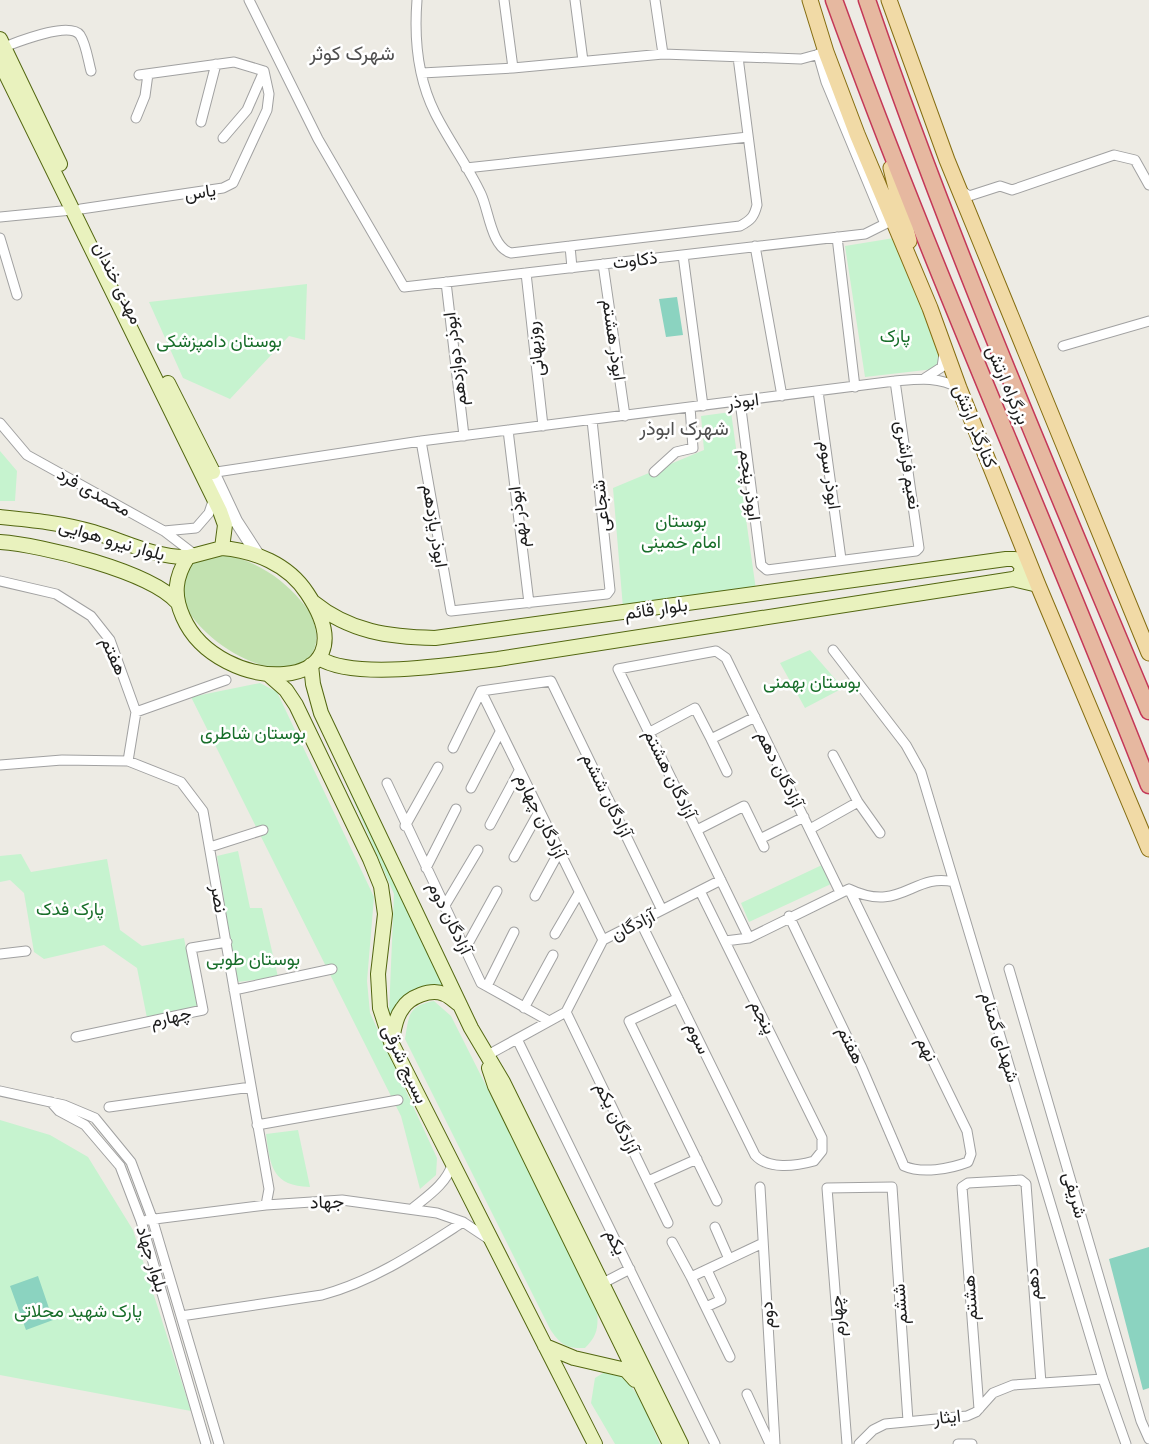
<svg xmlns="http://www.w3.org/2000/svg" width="1149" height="1444" font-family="'Fira Sans Condensed',Vazirmatn,sans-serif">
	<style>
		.grass { fill: #c2e2b0 }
		.park { fill: #c6f3cf }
		.pitch { fill: #8bd3c0 }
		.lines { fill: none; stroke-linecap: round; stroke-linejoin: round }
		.minor-casing { stroke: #a1a1a1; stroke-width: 11 }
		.tertiary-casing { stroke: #a1a1a1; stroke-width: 14 }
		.secondary-casing { stroke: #536711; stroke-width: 16 }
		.primary-casing { stroke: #856d11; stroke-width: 17 }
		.trunk-casing { stroke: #c43857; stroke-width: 19 }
		.minor { stroke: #fff; stroke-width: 9 }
		.tertiary { stroke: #fff; stroke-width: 12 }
		.secondary { stroke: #e9f2be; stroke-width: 14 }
		.primary { stroke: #f1daa6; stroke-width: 15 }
		.trunk { stroke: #e6b8a0; stroke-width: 16 }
		.labels { text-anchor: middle; stroke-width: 5; stroke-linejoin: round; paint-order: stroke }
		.street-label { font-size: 18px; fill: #1d1d1d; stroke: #fff }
		.park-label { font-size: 18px; fill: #186e2a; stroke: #fff }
		.neighbourhood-label { font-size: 20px; fill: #505050; stroke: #fff }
	</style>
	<rect width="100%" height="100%" fill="#edebe4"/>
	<path class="grass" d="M225,555C254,560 282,578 301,601C321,623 326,661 288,667C252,673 198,635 184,603C180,593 183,582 184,572L196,560Z"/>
	<path class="park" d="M894,238L940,350L939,362L934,369L865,377L845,246Z
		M307,284L305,340L289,336L230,399L183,378L149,302Z
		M731,412L756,590L623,608L613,488L704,450L701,416Z
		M0,451L17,471L15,501H0Z
		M810,650L843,688L805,708L780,663Z
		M260,683L277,692L374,897L367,981L370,1013L437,1158L436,1175L420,1189L401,1116L191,697Z
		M338,765L447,988L394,1015L389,1012L394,894Z
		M238,851L250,908H262L278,977L237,982L217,856Z
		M21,854L31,872L107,859L120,930L142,946L184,938L198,1009L147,1018L137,968L104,945L44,959L34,952L24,893L10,880L0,882V856Z
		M822,865L831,884L749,922L741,903Z
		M434,1001L451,1016L597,1306C598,1326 599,1334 585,1348C566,1349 560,1344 550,1329L405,1039C409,1015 408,1006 434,1001Z
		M0,1120L50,1135L88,1157L133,1230L191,1411L0,1375Z
		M298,1130L310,1187C273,1186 270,1167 266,1134Z
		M608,1370C637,1378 648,1419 660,1444H615L591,1403L595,1378Z"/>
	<path class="pitch" d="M677,297L683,335L666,337L659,299Z
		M1149,1247V1388L1143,1390L1109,1259Z
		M38,1276L53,1320L26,1330L10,1286Z"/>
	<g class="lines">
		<defs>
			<path id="minor" d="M249,0L318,139L404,287L865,234L885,224L826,82L818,54
				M417,0C414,38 418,79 435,113C449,141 468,166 481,194C489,211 491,247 511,253L740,226C751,220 754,217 757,205L738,57
				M504,0L513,68
				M575,0L583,61
				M655,0L663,54
				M4,47C18,42 69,21 80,35C86,44 88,60 91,71
				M422,73L513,68L663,54L801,59L823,53
				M139,75L234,62L264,71
				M136,118L145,96L148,74
				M201,122L216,64
				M223,138L247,110L264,71
				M466,168L748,137
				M962,191L969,196L1000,186L1012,190L1114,155L1135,160L1149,185
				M81,209L223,188L233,183L267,110L269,94L264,71
				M0,217L72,210
				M837,237L855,387
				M0,238L17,295
				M570,246L572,268
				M755,246L782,396
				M683,255L703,406
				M603,264L625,416
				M526,273L543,426
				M446,282L464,436
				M1063,346L1149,321
				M925,378L942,367L944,354
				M818,391L841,559
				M740,401L761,565L767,570L916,551L919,548L895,381
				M0,423L27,455L164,531L194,554
				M508,430L529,603
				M421,441L451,611L607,594L610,590L592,420
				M654,472L676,452L693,448L690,407
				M210,473L421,441L895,381C918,379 938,376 959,388
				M164,531L196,528L209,513L214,498
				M0,581L56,594L91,616L110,640L136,712L128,761
				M833,650L906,745L921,772L1103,1379L1126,1444
				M481,691L551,681L662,910
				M481,691L603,940
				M136,712L226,680
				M650,732L695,708L711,739
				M453,748L481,691
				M0,765L62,760L128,761L181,782L203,811L269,1189L266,1205
				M727,772L711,739L755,717
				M387,783L481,983L549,1021
				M471,788L500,732
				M858,802L880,833
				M490,825L519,771
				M405,826L438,767
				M810,829L858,802L833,755
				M697,830L744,806L764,847
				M760,839L804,817
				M210,847L263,830
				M514,857L539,812
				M426,868L456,809
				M535,896L559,852
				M444,907L478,850
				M789,916L862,1068L904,1166C922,1174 950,1169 968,1162L971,1154L967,1131L849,889
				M640,921L755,1155C768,1170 796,1166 814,1161L822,1151V1138L700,891
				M555,934L579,893
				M749,938L618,669L716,651L726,658L840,892
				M725,941L749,938L849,889C901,914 913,872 954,882
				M465,949L497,891
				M0,954L26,951
				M1009,969L1141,1421L1149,1439
				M487,986L514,932
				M234,990L332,969
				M678,998L629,1021L717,1201
				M524,1008L553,955
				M566,1012L668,1223
				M76,1037L203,1010L191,948L227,942
				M517,1039L715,1444
				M486,1056L566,1012L603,940L721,880
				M0,1091L64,1105L95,1118L131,1162L152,1218L219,1444
				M51,1102L59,1111L85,1125L120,1166L141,1221L206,1444
				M109,1107L251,1087
				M257,1125L398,1100
				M648,1181L697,1159
				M760,1187L775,1444
				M413,1208C429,1195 446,1184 453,1163
				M147,1220L266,1205L342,1200L437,1213L463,1222L490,1240
				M715,1227L729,1259
				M672,1242L691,1277L763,1243
				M691,1277L730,1357
				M603,1283L630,1269
				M706,1307L721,1300L707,1270
				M181,1316L322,1295C374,1281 418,1251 463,1222
				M747,1394L770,1444
				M979,1409L962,1187L968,1183L1021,1180L1026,1184L1041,1383
				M847,1444L827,1188L892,1187L908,1421
				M859,1444L873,1430L885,1424L967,1416L976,1412L993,1393L1013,1385L1103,1379
				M958,1444H972"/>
			<path id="tertiary" d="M213,472L236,521L258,555"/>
			<path id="secondary" d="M0,39L60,164
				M0,62L220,511L225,525L222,548
				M168,383L213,472
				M0,517C31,520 63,523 93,532C124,541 155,558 188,557
				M0,542C42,545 149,571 177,602
				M222,548C255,551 288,564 307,593C377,697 218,697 183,617C173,595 175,577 188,557Z
				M313,602C350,632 389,637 435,638L1006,559H1015L1022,566L1020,576L1013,579
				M319,658C355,681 454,664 498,659L1013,579L1038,585
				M311,665L313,684L321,713L471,1028L503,1082L681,1444
				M269,675L286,690L296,705L370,859L381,886L385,914L378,974L380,1008L391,1042L595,1444
				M392,1040C394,1030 395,1018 402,1009C409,997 431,988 444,994C450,996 455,1002 460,1005
				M489,1068L495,1086L670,1444
				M545,1346L574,1358L626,1370L635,1380"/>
			<path id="primary" d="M810,0L826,52L857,134L930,308L959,388L1038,585L1149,849
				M889,0L947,160L1149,653
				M891,168L909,241"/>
			<path id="trunk" d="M834,0C930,265 1046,522 1149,785
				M867,0C949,241 1051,476 1149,711"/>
		</defs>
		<use href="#minor" class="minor-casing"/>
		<use href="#tertiary" class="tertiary-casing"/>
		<use href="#secondary" class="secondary-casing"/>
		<use href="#primary" class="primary-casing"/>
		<use href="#trunk" class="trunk-casing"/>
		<use href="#minor" class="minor"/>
		<use href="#tertiary" class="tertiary"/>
		<use href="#secondary" class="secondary"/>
		<use href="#primary" class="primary"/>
		<use href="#trunk" class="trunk"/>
	</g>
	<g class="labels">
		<g class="street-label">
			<text transform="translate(200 192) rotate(-8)" y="6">یاس</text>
			<text transform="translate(635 260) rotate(-7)" y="6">ذکاوت</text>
			<text transform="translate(118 283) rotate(64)" y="6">مهدی خندان</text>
			<text transform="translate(614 340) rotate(82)" y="6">ابوذر هشتم</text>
			<text transform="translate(535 349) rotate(-97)" y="6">روزبهانی</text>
			<text transform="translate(455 359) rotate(-97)" y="6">ابوذر دوازدهم</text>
			<text transform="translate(1008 385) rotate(67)" y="6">بزرگراه ارتش</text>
			<text transform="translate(743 401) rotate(-7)" y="6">ابوذر</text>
			<text transform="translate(975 426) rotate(68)" y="6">کنارگذر ارتش</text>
			<text transform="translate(908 465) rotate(81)" y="6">نعیم فراشری</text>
			<text transform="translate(830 475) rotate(82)" y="6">ابوذر سوم</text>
			<text transform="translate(750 485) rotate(83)" y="6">ابوذر پنجم</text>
			<text transform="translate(94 492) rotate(29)" y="6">محمدی فرد</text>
			<text transform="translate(601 506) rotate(-96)" y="6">شجاعی</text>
			<text transform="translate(518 517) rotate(-97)" y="6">ابوذر نهم</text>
			<text transform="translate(435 526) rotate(81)" y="6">ابوذر یازدهم</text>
			<text transform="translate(112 540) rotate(16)" y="6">بلوار نیرو هوایی</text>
			<text transform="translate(656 609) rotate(-8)" y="6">بلوار قائم</text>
			<text transform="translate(114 656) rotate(66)" y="6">هفتم</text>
			<text transform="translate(780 769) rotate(64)" y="6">آزادگان دهم</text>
			<text transform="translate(670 774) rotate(64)" y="6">آزادگان هشتم</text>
			<text transform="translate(607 795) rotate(64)" y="6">آزادگان ششم</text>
			<text transform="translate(541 816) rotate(64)" y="6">آزادگان چهارم</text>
			<text transform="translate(219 899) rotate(81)" y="6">نصر</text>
			<text transform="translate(450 918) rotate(64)" y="6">آزادگان دوم</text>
			<text transform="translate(633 925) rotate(-27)" y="6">آزادگان</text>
			<text transform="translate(171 1017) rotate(-12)" y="6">چهارم</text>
			<text transform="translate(763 1017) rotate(64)" y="6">پنجم</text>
			<text transform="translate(1000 1037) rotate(73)" y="6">شهدای گمنام</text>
			<text transform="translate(698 1038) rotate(64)" y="6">سوم</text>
			<text transform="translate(851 1045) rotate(64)" y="6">هفتم</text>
			<text transform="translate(927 1049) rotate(64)" y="6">نهم</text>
			<text transform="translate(405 1064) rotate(65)" y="6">بسیج شرقی</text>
			<text transform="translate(617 1118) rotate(64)" y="6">آزادگان یکم</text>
			<text transform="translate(1075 1195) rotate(74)" y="6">شریفی</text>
			<text transform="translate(327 1202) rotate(-2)" y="6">جهاد</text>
			<text transform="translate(616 1242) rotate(64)" y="6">یکم</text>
			<text transform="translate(152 1259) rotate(73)" y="6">بلوار جهاد</text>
			<text transform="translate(1033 1284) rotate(-94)" y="6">دهم</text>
			<text transform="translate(970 1298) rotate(-94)" y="6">هشتم</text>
			<text transform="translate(900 1304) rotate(-94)" y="6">ششم</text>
			<text transform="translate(767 1315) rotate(-93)" y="6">دوم</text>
			<text transform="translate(837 1316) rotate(-94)" y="6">چهارم</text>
			<text transform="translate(947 1417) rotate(-6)" y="6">ایثار</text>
		</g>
		<g class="park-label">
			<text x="895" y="342">پارک</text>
			<text x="219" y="347">بوستان دامپزشکی</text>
			<text x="681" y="527">بوستان<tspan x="681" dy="21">امام خمینی</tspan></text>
			<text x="812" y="688">بوستان بهمنی</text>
			<text x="253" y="739">بوستان شاطری</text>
			<text x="70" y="915">پارک فدک</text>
			<text x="253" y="965">بوستان طوبی</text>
			<text x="78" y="1317">پارک شهید محلاتی</text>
		</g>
		<g class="neighbourhood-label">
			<text x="352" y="60">شهرک کوثر</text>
			<text x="684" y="435">شهرک ابوذر</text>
		</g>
	</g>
</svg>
